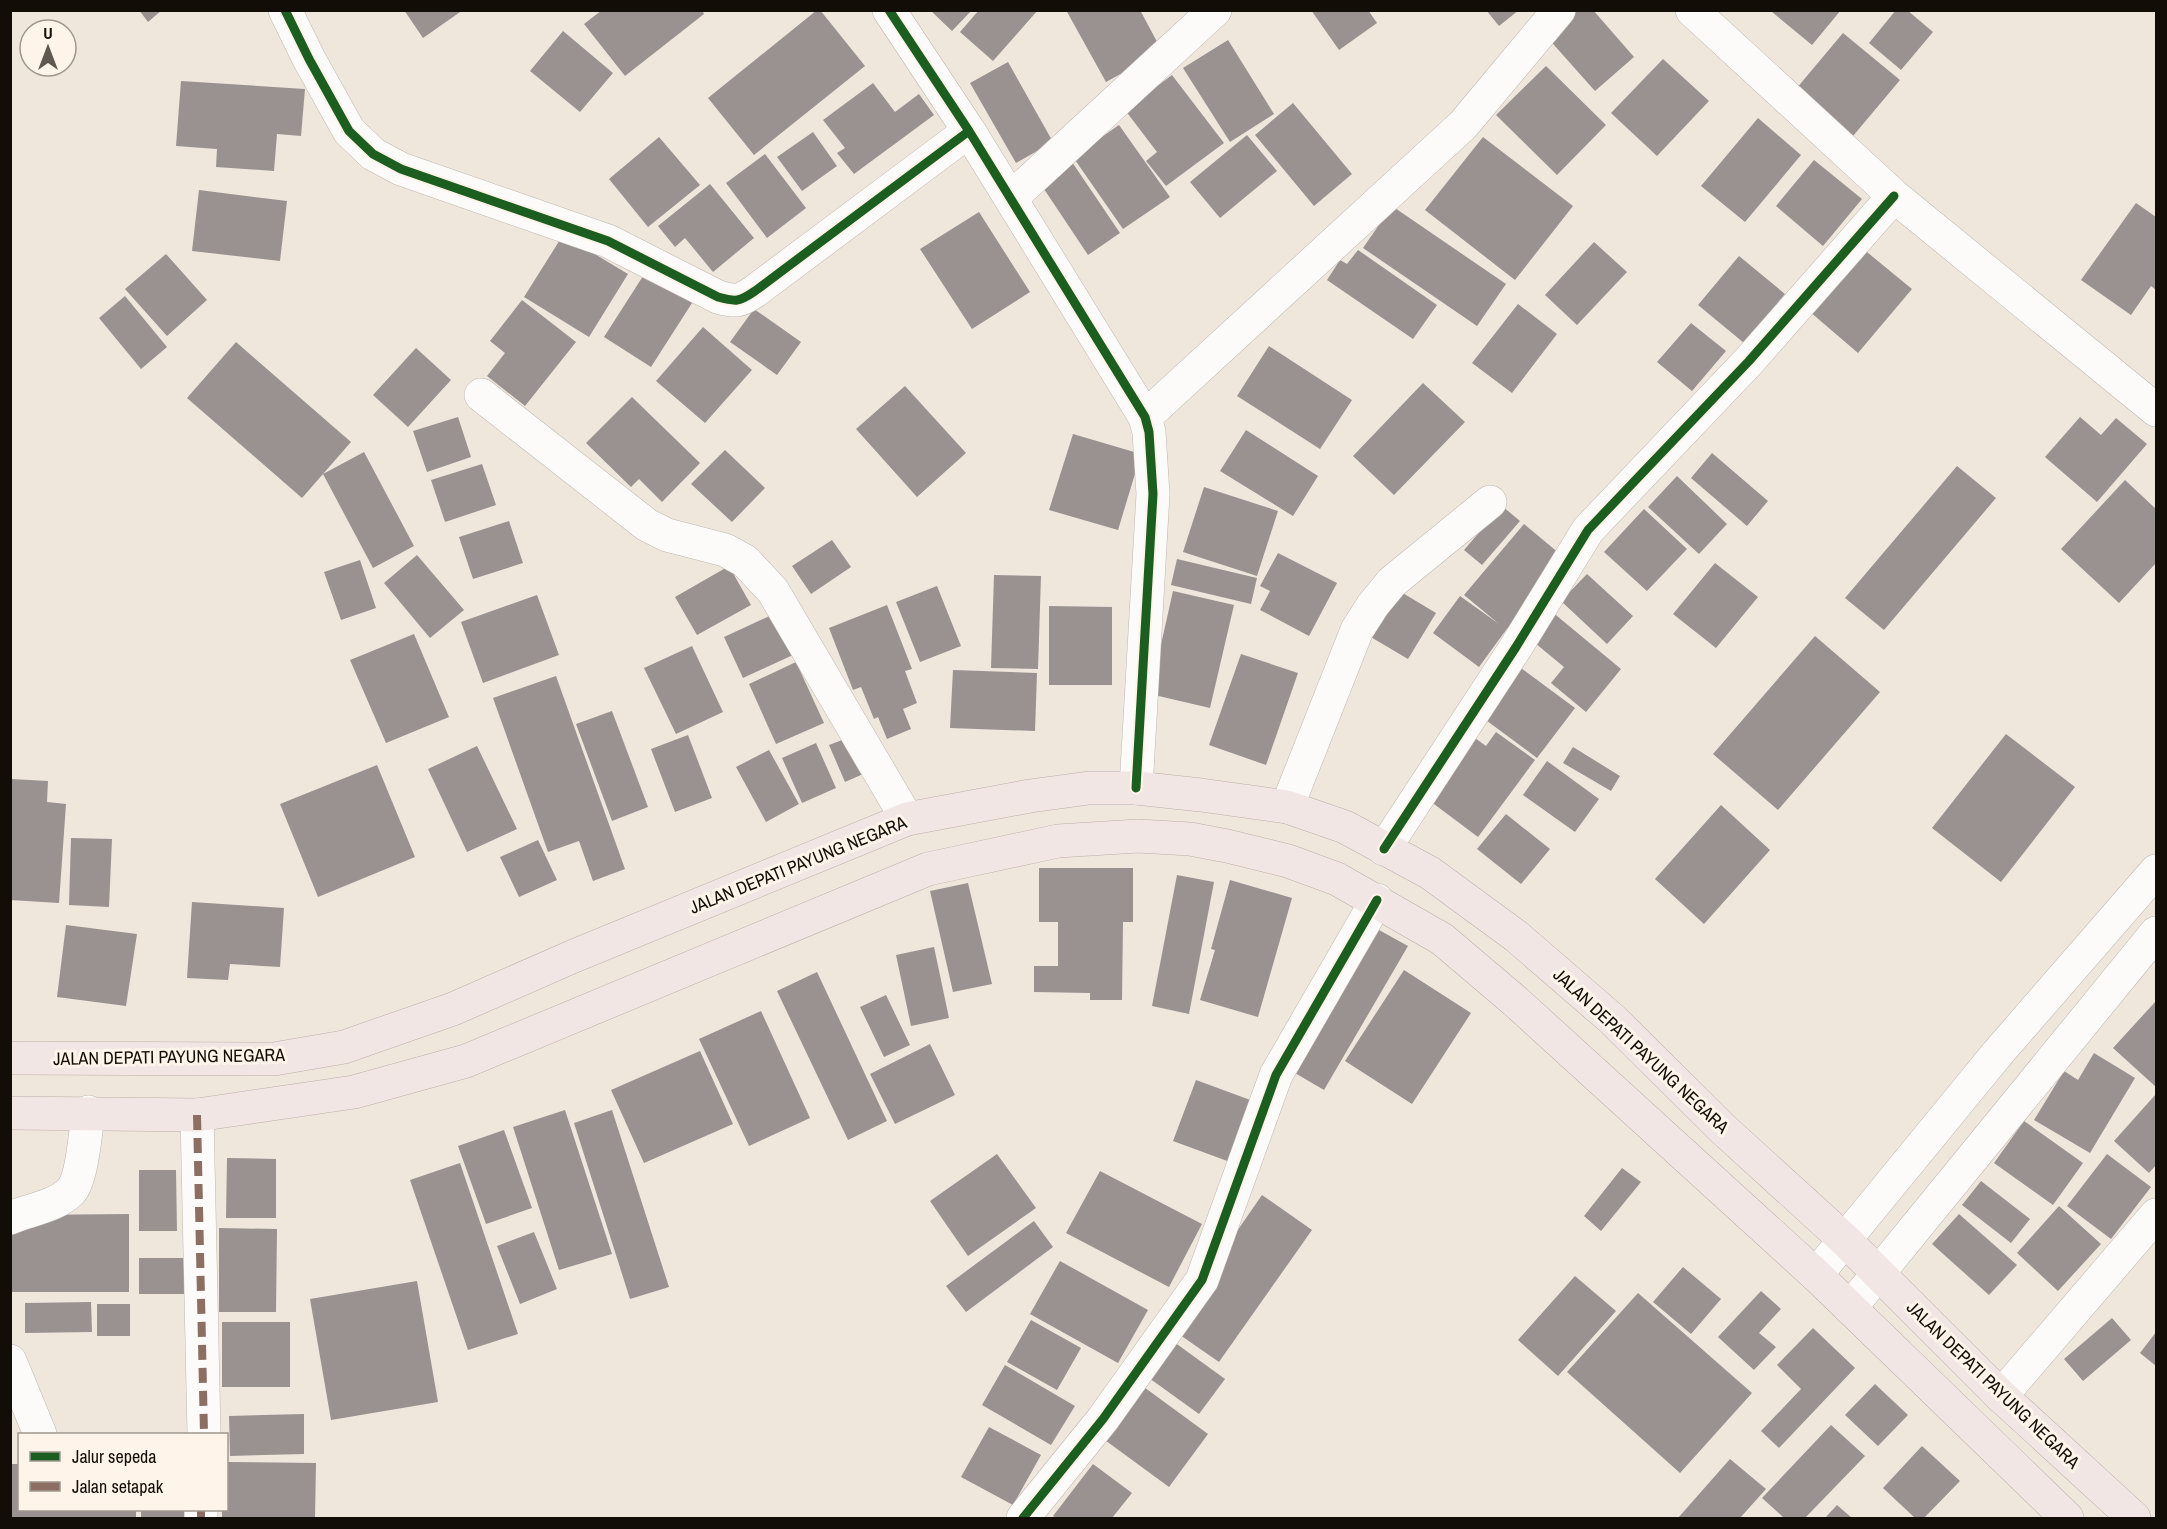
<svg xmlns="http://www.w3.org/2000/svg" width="2167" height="1529" font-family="'Archivo Narrow',sans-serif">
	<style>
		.building { fill: #999291 }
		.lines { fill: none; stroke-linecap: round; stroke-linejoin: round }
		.street-casing { stroke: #bfb8b0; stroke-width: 34 }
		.highway-casing { stroke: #bdafa9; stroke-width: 34 }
		.street { stroke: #fdfbfa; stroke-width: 33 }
		.highway { stroke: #f1e6e4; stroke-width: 33 }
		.quiet { stroke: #8d6e63; stroke-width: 8; stroke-dasharray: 15 8; stroke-linecap: butt }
		.cycleway-casing { stroke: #fff4ea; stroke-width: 13 }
		.cycleway { stroke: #1b5e20; stroke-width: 9 }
		.labels { text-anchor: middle; stroke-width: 6; stroke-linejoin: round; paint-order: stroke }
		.street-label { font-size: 18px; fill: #120d07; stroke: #fff4ea }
	</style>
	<rect width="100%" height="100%" fill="#efe6dc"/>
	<path class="building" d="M139,10H162L148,22Z
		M404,10H463L423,38Z
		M602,10H702L704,14L625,76L584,24Z
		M817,10H820L865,66L754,155L708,98Z
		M930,10H972L952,31Z
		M979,10H1038L993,61L960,32Z
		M1066,10H1140L1162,51L1106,82Z
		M1311,10H1368L1377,23L1339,50Z
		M1486,10H1519L1499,26Z
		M1575,10H1593L1634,57L1595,91L1546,36Z
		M1774,10H1841L1812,45L1772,12Z
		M1896,10H1907L1933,32L1901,70L1869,43Z
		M563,31L613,73L580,112L530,71Z
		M1843,33L1900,80L1853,136L1796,89Z
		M1228,40L1274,114L1230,142L1183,68Z
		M1663,59L1709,101L1657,156L1611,113Z
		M1008,62L1053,142L1016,163L970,83Z
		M1546,66L1606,125L1557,175L1496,115Z
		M1172,75L1224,143L1166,186L1146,161L1157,152L1125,110Z
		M181,81L305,89L301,136L277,134L274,171L216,167L217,149L176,146Z
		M873,83L895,112L919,94L934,115L854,174L837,153L845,148L823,120Z
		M1293,103L1352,174L1314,206L1255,135Z
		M1758,118L1801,155L1745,222L1701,186Z
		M1119,125L1170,197L1123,229L1073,157Z
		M813,132L837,166L802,191L777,157Z
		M1247,135L1277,171L1220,218L1190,182Z
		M659,137L700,185L648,227L609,179Z
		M1483,137L1573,206L1515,280L1425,210Z
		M765,154L806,208L767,238L726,183Z
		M1814,160L1862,199L1823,246L1776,206Z
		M1072,162L1120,233L1088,255L1040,183Z
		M710,184L754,238L713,272L685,238L675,247L658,226Z
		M199,190L287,201L280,261L192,251Z
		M2136,203L2156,217V290L2151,286L2131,315L2081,280Z
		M1392,206L1506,284L1477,326L1363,248Z
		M979,212L1030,292L972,329L920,249Z
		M563,235L628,274L589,337L524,297Z
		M1594,242L1627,272L1577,325L1545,295Z
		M1862,248L1912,289L1858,353L1809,311Z
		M1358,250L1437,305L1413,339L1327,280L1340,260L1347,264Z
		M166,254L207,300L167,336L125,289Z
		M1739,256L1785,294L1744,343L1698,305Z
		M645,273L692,303L651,367L604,337Z
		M125,296L167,347L141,369L99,318Z
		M522,300L576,342L525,406L487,376L505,353L490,341Z
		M1518,304L1557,334L1512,393L1472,363Z
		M754,309L801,342L777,375L730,342Z
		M1691,323L1726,351L1692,391L1657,362Z
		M703,327L752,370L705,423L656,381Z
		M236,342L351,442L323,474L364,452L414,546L373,568L323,474L302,498L187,398Z
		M1269,346L1352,400L1320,449L1237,396Z
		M416,348L451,380L408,427L373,395Z
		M1423,383L1465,422L1394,495L1353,456Z
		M905,386L966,453L917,497L856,429Z
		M632,397L700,463L662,502L639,479L631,487L586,443Z
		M458,417L471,457L427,472L413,431Z
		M2080,417L2101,435L2116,418L2147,444L2097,502L2045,457Z
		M1246,430L1318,476L1293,516L1220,471Z
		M1073,434L1141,454L1118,530L1049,510Z
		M725,450L765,488L732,522L691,484Z
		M1712,453L1768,501L1747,526L1691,478Z
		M482,464L496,505L445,522L431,480Z
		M1957,466L1996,498L1884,630L1845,598Z
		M1677,476L1727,524L1699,554L1648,507Z
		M2125,480L2156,509V563L2119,603L2061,549Z
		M1204,487L1278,511L1257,576L1183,552Z
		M1502,506L1520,521L1482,565L1464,550Z
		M1644,509L1687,549L1647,591L1604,552Z
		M509,521L523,563L473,579L459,537Z
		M1524,524L1566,559L1506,630L1479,667L1433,633L1460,596L1499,624L1464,595Z
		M832,540L851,567L811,594L792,566Z
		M1278,553L1337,583L1309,636L1260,610L1270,591L1260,586Z
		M417,555L464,610L430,638L384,583Z
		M1177,559L1257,578L1251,604L1171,585Z
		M360,560L376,608L341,620L324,572Z
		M1715,563L1758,597L1716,648L1673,614Z
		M729,566L751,605L697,635L675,597Z
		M1587,574L1633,616L1607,644L1561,601Z
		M994,575L1041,576L1038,669L991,668Z
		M937,586L961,646L920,662L896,602Z
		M1396,589L1436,613L1408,659L1369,636Z
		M1173,591L1234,605L1210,708L1150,694Z
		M537,595L559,655L483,683L461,622Z
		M887,605L912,669L905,671L917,703L903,709L911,729L887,739L878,717L874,719L861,687L853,690L829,628Z
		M1049,606L1112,607V685H1049Z
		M1551,611L1621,669L1586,712L1551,683L1564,667L1529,638Z
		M774,614L793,655L743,678L724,637Z
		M414,634L449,717L386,743L350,660Z
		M1815,636L1880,692L1778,810L1713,754Z
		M692,646L723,712L676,734L644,668Z
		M1241,654L1298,673L1266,765L1209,745Z
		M796,662L824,723L776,744L749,684Z
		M1513,662L1575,708L1537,758L1475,712Z
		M953,670L1037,673L1035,731L950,728Z
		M556,676L625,869L593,881L579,841L548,852L493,698Z
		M612,711L648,807L612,821L576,724Z
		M1496,732L1535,760L1478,837L1422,795L1468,733L1486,746Z
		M2006,734L2075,787L2001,882L1932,828Z
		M688,735L712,798L675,812L651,749Z
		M855,735L870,771L845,782L829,745Z
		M816,743L836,788L802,803L782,758Z
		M477,746L517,829L467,852L428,769Z
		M1573,747L1620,776L1611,791L1563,763Z
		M769,750L799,804L766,822L736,767Z
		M1547,761L1599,799L1575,832L1523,795Z
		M377,765L415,857L318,897L280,804Z
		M11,779L48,781L47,802L66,804L59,903L10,900Z
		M1721,805L1770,850L1704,924L1655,879Z
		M1506,814L1550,849L1521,884L1477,849Z
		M71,838L112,839L109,907L69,905Z
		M538,840L557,880L519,897L500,857Z
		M1039,868H1133V922H1123L1122,1000H1090V993L1034,992V966H1058V922H1039Z
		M1177,875L1214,882L1189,1014L1152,1006Z
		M1230,880L1292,898L1258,1017L1200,1000L1215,950L1211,949Z
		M968,883L992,984L953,992L930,891Z
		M192,902L284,908L280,967L230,964L228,980L187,978Z
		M66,925L137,934L126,1006L57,997Z
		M1379,930L1408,946L1324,1090L1295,1073Z
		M934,947L949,1018L911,1026L896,955Z
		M1404,970L1471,1013L1412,1104L1345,1061Z
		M817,972L887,1121L848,1140L777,991Z
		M886,995L910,1045L884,1057L860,1007Z
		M2156,1001V1087L2113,1048Z
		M761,1011L810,1118L749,1146L699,1039Z
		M930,1044L955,1095L895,1124L870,1074Z
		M700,1051L733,1124L644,1163L611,1090Z
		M2094,1053L2135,1078L2090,1153L2034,1120L2064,1071L2078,1080Z
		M1196,1080L1253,1101L1230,1162L1173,1141Z
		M2156,1094V1165L2149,1173L2114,1141Z
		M565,1110L612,1254L559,1270L513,1127Z
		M612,1110L669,1287L630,1299L574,1123Z
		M2024,1121L2083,1163L2053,1205L1994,1163Z
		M504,1130L532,1208L486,1224L458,1146Z
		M997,1154L1036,1208L968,1256L930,1201Z
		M2107,1154L2151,1187L2111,1239L2067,1206Z
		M227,1158L276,1159V1218H226Z
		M460,1163L518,1334L468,1350L410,1180Z
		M1622,1168L1641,1182L1601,1231L1584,1216Z
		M139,1170H176L177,1231H139Z
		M1100,1171L1202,1224L1169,1287L1066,1233Z
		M1981,1181L2030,1219L2011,1243L1962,1205Z
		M1262,1195L1312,1230L1219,1362L1170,1328Z
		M2059,1206L2101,1244L2058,1291L2017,1253Z
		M129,1214V1292H10V1226L27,1215Z
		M1959,1214L2017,1265L1989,1295L1932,1244Z
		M1034,1221L1053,1247L966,1312L946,1286Z
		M219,1228L277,1229L276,1312H219Z
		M534,1232L557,1289L520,1304L497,1246Z
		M139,1258H184V1294H139Z
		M1060,1261L1148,1310L1118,1363L1030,1314Z
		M1683,1267L1721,1299L1691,1334L1653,1302Z
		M1575,1276L1616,1311L1558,1376L1518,1340Z
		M417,1281L438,1402L331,1420L310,1299Z
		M1761,1291L1781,1309L1759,1333L1776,1347L1754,1370L1718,1337Z
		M1638,1293L1752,1393L1680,1473L1567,1372Z
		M91,1302L92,1332L25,1333V1303Z
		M97,1304H130V1336H97Z
		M2112,1318L2131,1340L2083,1381L2064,1359Z
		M1031,1320L1081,1348L1057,1390L1007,1362Z
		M222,1322H290V1387H222Z
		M1813,1328L1855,1368L1779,1448L1761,1431L1801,1389L1777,1365Z
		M2156,1332V1366L2140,1353Z
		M1174,1342L1225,1379L1199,1414L1149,1378Z
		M1005,1365L1075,1406L1051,1445L982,1405Z
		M1137,1382L1208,1434L1169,1487L1098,1435Z
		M1875,1384L1908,1415L1878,1446L1845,1415Z
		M304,1414V1454L230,1456L229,1416Z
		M1831,1425L1865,1456L1805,1518H1784L1762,1498Z
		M989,1427L1041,1455L1013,1505L961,1477Z
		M1922,1446L1960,1481L1924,1518H1915L1883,1488Z
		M1730,1459L1766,1489L1740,1518H1678Z
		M226,1462L316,1463L315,1518H222V1510H226Z
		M10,1464H20V1510H136V1518H10Z
		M1093,1464L1132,1493L1112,1518H1056L1053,1516Z
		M1837,1505L1852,1518H1825Z
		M141,1510H192V1518H141Z"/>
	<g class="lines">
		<defs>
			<path id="street" d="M285,10L309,59L349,131L373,154L401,169L608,241L718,297C736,302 739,302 755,291L969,131
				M889,10L969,131L1145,417L1149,432L1153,494L1136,788
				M1692,10L1894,196L2156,410
				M1011,198L1215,10
				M481,395L647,525L667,535L725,550L745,561L773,591L907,819
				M1145,417L1463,125L1559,10
				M1287,807L1357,630L1373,605L1392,582L1490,502
				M1384,849L1516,647L1588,530L1749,361L1894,196
				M197,1115L204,1434
				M10,1218C29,1210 57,1206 71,1191C82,1179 86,1130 88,1112
				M1816,1275L1997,1054L2156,871
				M1850,1308L2156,933
				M10,1361L40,1434
				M2001,1396L2156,1215
				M201,1518V1510
				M1023,1518L1103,1419L1202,1280L1276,1075L1377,900"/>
			<path id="highway" d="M10,1058L274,1059L344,1047L453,1009L574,956L907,819L1030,796L1089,788H1136L1201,795L1287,807L1345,827L1430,873L1516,936L1612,1019L1723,1129L1846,1241L2001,1396L2134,1518
				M10,1113L197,1115L354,1092L466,1061L928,869L1058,841L1138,836L1190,839L1227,846L1288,861L1337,879L1442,939L1515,1001L1816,1275L2067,1518"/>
		</defs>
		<use href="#street" class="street-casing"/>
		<use href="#highway" class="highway-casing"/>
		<use href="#street" class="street"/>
		<use href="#highway" class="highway"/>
		<path class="quiet" d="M197,1115L204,1434
			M201,1518V1510"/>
		<defs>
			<path id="cycleway" d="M285,10L309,59L349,131L373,154L401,169L608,241L718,297C736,302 739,302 755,291L969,131
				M889,10L969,131L1145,417L1149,432L1153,494L1136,788
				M1384,849L1516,647L1588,530L1749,361L1894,196
				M1023,1518L1103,1419L1202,1280L1276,1075L1377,900"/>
		</defs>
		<use href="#cycleway" class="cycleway-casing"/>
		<use href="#cycleway" class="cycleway"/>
	</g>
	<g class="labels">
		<g class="street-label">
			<text transform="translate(798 865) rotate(-22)" y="6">JALAN DEPATI PAYUNG NEGARA</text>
			<text transform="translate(1641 1051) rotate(43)" y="6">JALAN DEPATI PAYUNG NEGARA</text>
			<text transform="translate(169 1057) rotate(-1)" y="6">JALAN DEPATI PAYUNG NEGARA</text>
			<text transform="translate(1993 1385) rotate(44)" y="6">JALAN DEPATI PAYUNG NEGARA</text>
		</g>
	</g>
	<rect width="2167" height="1529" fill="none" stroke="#120d07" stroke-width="24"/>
	<rect x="18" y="1433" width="210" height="78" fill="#fff4ea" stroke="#a0988f" stroke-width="1.5"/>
	<rect x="30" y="1452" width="30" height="9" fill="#1b5e20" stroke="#a0988f" stroke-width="1.5"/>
	<text x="72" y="1463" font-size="18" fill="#120d07">Jalur sepeda</text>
	<rect x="30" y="1482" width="30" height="9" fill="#8d6e63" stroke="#a0988f" stroke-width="1.5"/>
	<text x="72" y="1493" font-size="18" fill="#120d07">Jalan setapak</text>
	<g transform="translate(48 48)"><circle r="28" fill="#fff4ea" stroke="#a0988f" stroke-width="1.5"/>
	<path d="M0-4.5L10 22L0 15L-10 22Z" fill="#5f5952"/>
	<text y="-9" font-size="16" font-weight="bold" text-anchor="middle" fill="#120d07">U</text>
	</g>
</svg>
